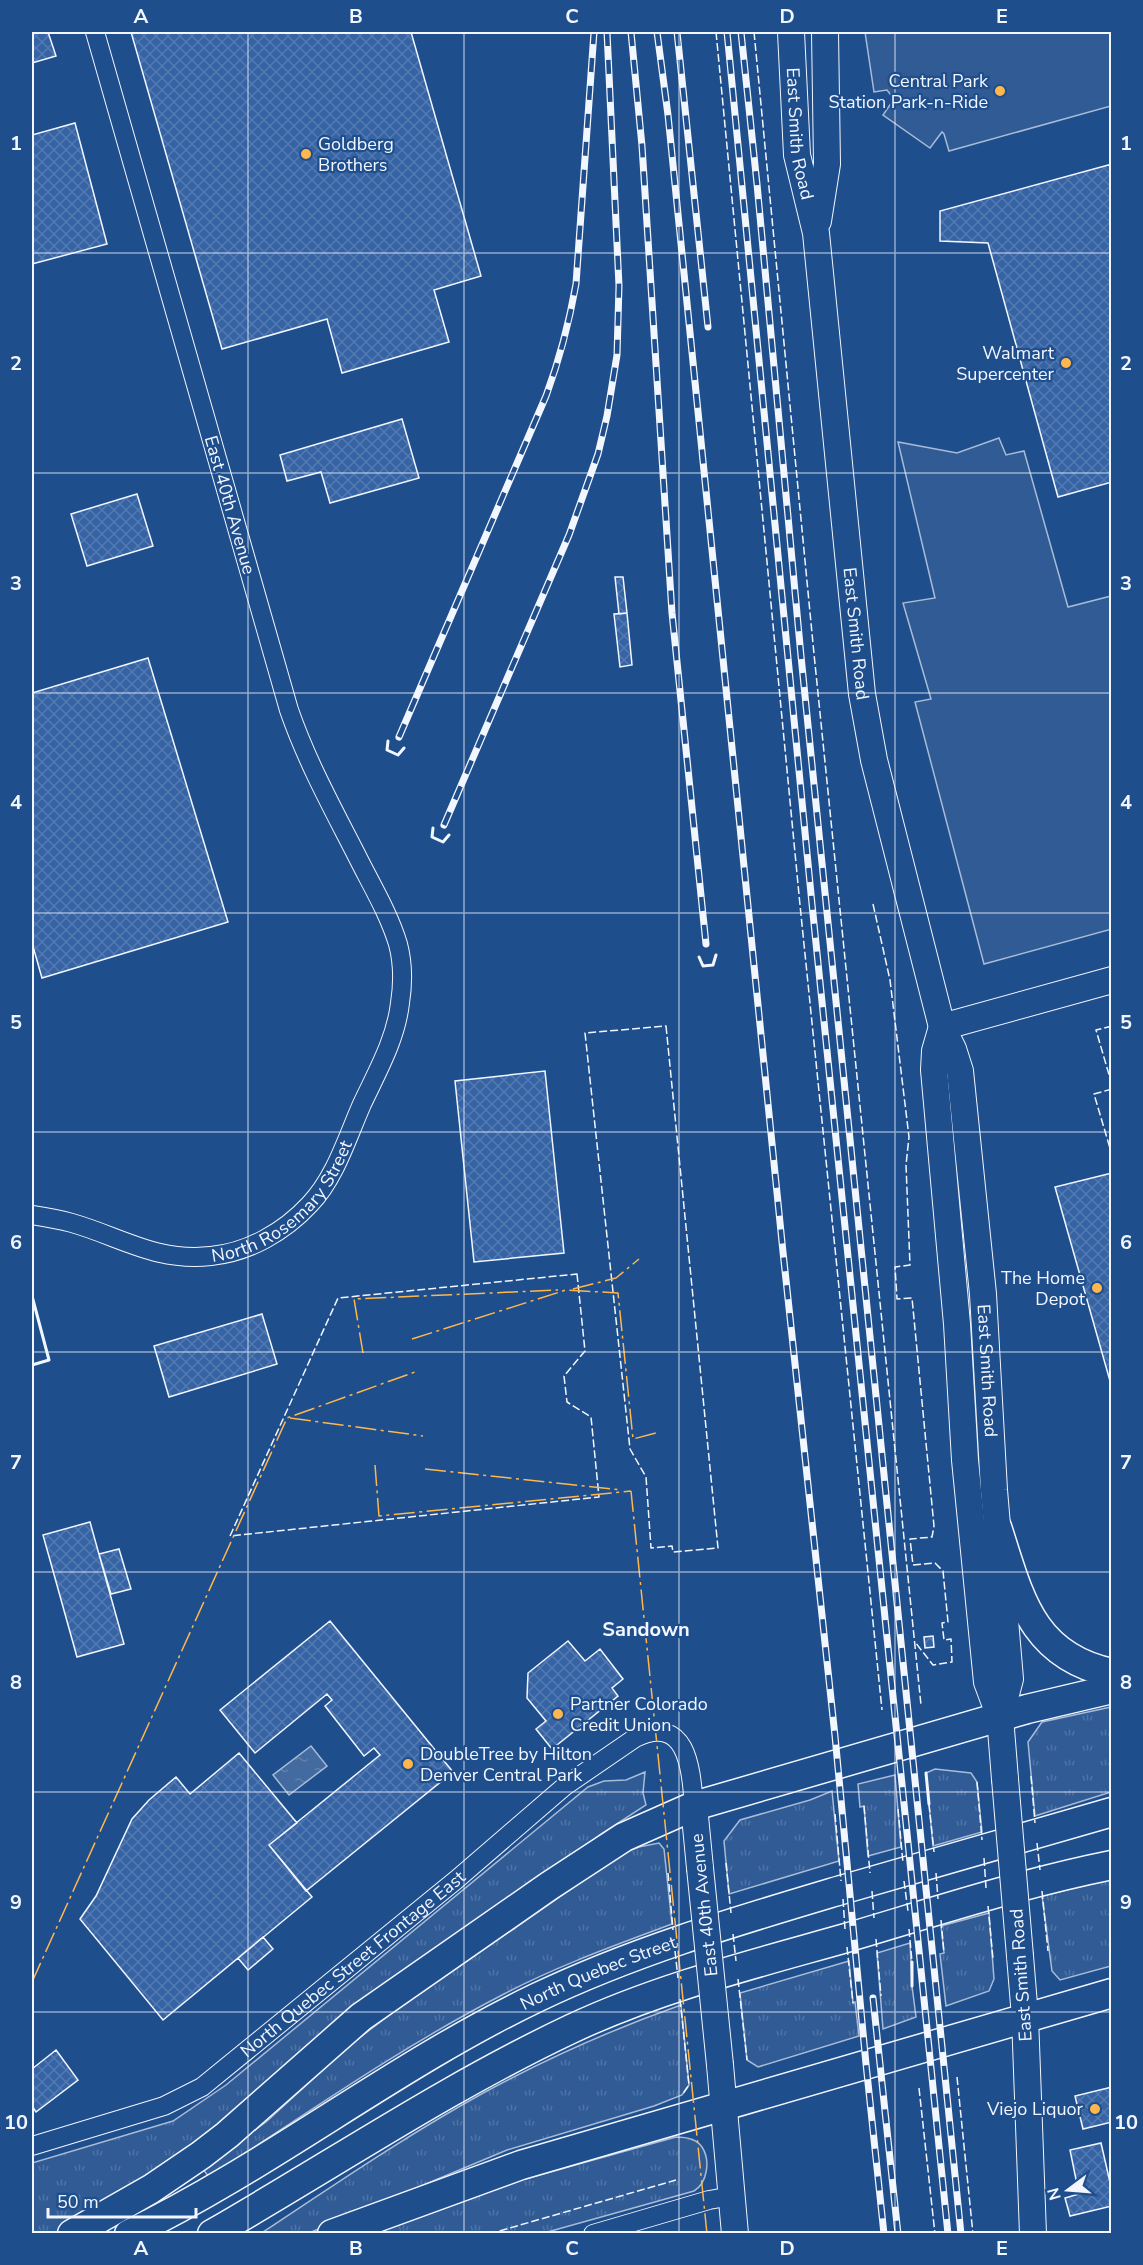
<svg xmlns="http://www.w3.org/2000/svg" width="1143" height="2265" font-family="'Nunito Sans',sans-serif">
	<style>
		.grass { fill: url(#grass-tufts); stroke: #a8bbd7; stroke-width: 1.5 }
		.built { fill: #305b95; stroke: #a8bbd7; stroke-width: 1.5 }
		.water { fill: url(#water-ripples); stroke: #a8bbd7; stroke-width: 1.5 }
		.building { fill: url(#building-cross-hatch); stroke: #f2f6ff; stroke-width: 1.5 }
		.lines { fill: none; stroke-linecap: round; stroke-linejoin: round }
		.street-casing { stroke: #f2f6ff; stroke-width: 20 }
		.secondary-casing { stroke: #f2f6ff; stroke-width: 28 }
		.primary-casing { stroke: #f2f6ff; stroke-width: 31 }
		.street { stroke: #1f4e8c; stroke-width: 18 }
		.secondary { stroke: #1f4e8c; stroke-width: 26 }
		.primary { stroke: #1f4e8c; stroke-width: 28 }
		.rail-casing { stroke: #f2f6ff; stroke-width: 7 }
		.rail { stroke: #1f4e8c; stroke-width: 4.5; stroke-dasharray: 14; stroke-linecap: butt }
		.secondary-bridge-casing { stroke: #f2f6ff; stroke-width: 28; stroke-linecap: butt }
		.secondary-bridge { stroke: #1f4e8c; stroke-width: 26 }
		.fence { stroke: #f2f6ff; stroke-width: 1.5; stroke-dasharray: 8 3; stroke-linecap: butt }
		.wall { stroke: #f2f6ff; stroke-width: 3 }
		.power { stroke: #ffb74d; stroke-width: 1.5; stroke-dasharray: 21 4.5 3 4.5; stroke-linecap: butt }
		.grid { fill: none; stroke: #f2f6ff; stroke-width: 1.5; stroke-opacity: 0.55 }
		.poi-dot { fill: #ffb74d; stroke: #1f4e8c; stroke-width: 2 }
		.labels { text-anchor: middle; stroke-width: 4.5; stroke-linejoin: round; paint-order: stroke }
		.poi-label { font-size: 18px; fill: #f2f6ff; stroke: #1f4e8c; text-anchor: end }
		.street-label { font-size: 18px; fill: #f2f6ff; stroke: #1f4e8c }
		.neighbourhood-label { font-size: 20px; font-weight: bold; fill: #f2f6ff; stroke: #1f4e8c }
		.neatline { fill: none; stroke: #f2f6ff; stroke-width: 2 }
		.grid-label { font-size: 20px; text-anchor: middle; font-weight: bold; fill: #f2f6ff }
	</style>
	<defs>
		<pattern id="grass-tufts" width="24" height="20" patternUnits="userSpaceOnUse" patternTransform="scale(1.5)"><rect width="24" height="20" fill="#305b95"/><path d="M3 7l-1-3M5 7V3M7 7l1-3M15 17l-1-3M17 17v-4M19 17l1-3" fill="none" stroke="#4e73a5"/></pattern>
		<pattern id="water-ripples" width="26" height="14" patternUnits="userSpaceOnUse" patternTransform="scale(1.5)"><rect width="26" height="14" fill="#446ba0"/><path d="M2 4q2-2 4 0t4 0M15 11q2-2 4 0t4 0" fill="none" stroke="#5f81ae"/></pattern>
		<pattern id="building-cross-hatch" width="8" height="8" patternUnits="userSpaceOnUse" patternTransform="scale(1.5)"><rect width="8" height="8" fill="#3563a3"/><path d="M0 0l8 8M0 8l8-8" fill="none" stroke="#537ab1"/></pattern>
	</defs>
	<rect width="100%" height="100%" fill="#1f4e8c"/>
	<path class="grass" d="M1111,1707V1792L1035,1816L1028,1742L1042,1722Z
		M935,1769L971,1773L977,1782L982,1832L933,1846L926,1773Z
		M645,1772L643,1793L646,1805L601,1834L495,1911L235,2119L59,2233L32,2234V2163L173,2121L226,2085L588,1787L604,1781L626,1780Z
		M895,1775L901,1847L868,1856L864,1806L860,1807L858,1784Z
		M832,1791L839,1861L729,1894L724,1841L740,1820L810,1800Z
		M659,1843L664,1849L672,1924C616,1945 557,1966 504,1994C401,2047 306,2114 209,2177L202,2168L266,2122L350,2045L388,2016L623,1853L639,1847Z
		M1111,1879V1966L1060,1980L1052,1971L1042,1896Z
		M989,1913L994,1979L989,1991L946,2006L940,1954L944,1953L941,1926Z
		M910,1943L912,1986L916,2017L883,2029L877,1953Z
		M849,1961L853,2003L855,2002L859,2036L758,2067L747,2060L740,1993Z
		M681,2005L689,2085L682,2095L654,2106L507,2150L309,2233L260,2234C334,2185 407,2135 485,2092C548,2058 613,2029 681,2005Z
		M676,2137C685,2137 696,2138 702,2147C711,2161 707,2183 694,2191L544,2233L349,2234L500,2186Z"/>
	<path class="built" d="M865,32H1111V106L949,151L944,134L942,132L930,148L883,115L894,99L887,90L874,92Z
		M999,438L1006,455L1024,451L1068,607L1111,596L1112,929L984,964L915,702L931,699L903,603L935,598L898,442L957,453Z"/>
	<path class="water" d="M311,1746L327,1766L289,1795L273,1775Z"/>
	<path class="building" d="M32,32H48L56,56L32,63Z
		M131,32H411L481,276L434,290L449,342L342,373L327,319L222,349Z
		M75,123L107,244L32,264V135Z
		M1112,164V482L1058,497L988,243L940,241V211Z
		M402,419L419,478L330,503L321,472L287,481L280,455Z
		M137,494L153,546L87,566L71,514Z
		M615,577H623L627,613L619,614Z
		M627,613L632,665L620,667L614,614Z
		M148,658L228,922L42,978L32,943V693Z
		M545,1071L564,1253L474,1262L455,1081Z
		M1112,1173V1388L1055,1187Z
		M262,1314L277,1364L169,1397L154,1346Z
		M90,1522L124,1644L77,1657L43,1535Z
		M119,1549L131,1589L111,1594L99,1554Z
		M330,1621L453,1772L306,1891L269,1845L380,1755L374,1748L364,1756L325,1706L332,1700L327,1694L255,1753L220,1710Z
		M933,1636L934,1647L925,1648L924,1637Z
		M568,1641L585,1661L600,1649L623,1679L612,1688L618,1696L552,1749L536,1729L546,1721L527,1698L528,1673Z
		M239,1753L297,1823L269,1845L312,1897L163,2020L80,1919L96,1896L132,1819L149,1800L176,1777L190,1794Z
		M263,1937L273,1949L248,1970L238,1958Z
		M56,2050L78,2080L36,2112L32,2106V2069Z
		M1112,2087V2122L1083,2129L1075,2096Z
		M1101,2143L1112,2191V2206L1070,2216L1065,2198L1079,2194L1070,2150Z"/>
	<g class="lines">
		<defs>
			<g id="street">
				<path id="s1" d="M32,1215C45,1217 58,1219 72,1223C121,1237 156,1262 211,1256C249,1252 284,1232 310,1204C335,1178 347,1138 362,1104C377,1072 396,1039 400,1003C403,984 403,963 398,944C389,914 372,886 358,858C333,809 307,762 289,710L95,32"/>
				<path id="s2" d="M32,2146L164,2106L202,2087L456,1880L565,1786L635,1738C688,1713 691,1770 694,1806"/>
				<path d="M593,2234L709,2200L732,2196"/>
			</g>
			<g id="secondary">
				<path id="s3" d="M791,32L797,155L816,233L862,694L874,760L942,1027L953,1049L960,1071L983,1294L994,1490L1010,1679L1000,1717"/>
				<path d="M818,221L827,164L825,32"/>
				<path d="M942,1027L935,1051L934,1070L957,1324L965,1460L987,1682L1000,1717L1005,1779"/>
				<path d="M942,1027L1112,980"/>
				<path d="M694,1806L700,1868"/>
				<path d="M1020,1956L1025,2017L1033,2234"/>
				<path d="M720,2065L735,2234"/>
			</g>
			<g id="primary">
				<path d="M997,1527C1019,1594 1030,1656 1112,1673"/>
				<path d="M72,2234L151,2189L201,2155L227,2135L361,2017L549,1886L624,1837L694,1806L1027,1709L1112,1689"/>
				<path id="s4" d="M129,2234C271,2165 394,2066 536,1998C634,1951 737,1921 841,1890C931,1864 1021,1838 1112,1812"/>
				<path d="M212,2234C332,2165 446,2088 571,2029C658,1988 754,1964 846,1938C934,1912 1022,1883 1112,1865"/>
				<path d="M332,2234L521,2165L1112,1993"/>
			</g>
		</defs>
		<use href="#street" class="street-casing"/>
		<use href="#secondary" class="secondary-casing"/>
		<use href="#primary" class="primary-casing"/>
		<use href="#street" class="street"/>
		<use href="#secondary" class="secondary"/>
		<use href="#primary" class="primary"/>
		<defs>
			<path id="rail" d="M631,32L642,146L672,613L706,944
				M657,32L668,115L783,1252L835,1736L866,2064L884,2234
				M677,32L708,327
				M727,32L812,904L948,2234
				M741,32L757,184L801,656L961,2234
				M399,737L546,396C560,358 569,323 576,284L594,32
				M444,825L569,535L598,454L607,416L617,355L619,286L607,32
				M873,1998L898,2234"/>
		</defs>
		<use href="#rail" class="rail-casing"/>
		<use href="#rail" class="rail"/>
		<defs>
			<path id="secondary-bridge" d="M1005,1779L1020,1956
				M700,1868L720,2065"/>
		</defs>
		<use href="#secondary-bridge" class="secondary-bridge-casing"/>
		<use href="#secondary-bridge" class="secondary-bridge"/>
		<path class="fence" d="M716,32L800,905L882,1710
			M754,32L814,654L921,1705
			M873,904L890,980L909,1137L906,1165L910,1265L895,1267L897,1299L912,1298L934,1526L932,1537L910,1539L913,1565L935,1563L943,1571L948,1622L942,1623L944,1640L951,1639L952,1662L933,1665L915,1642
			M666,1026L718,1548L673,1552L672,1546L651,1548L646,1477L630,1449L585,1033Z
			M1112,1026L1096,1030L1112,1085
			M1112,1089L1094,1094L1112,1155
			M577,1274L585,1351L564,1376L567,1402L591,1417L599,1497L230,1536L338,1298Z
			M1031,1776L1035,1823
			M977,1782L982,1840
			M929,1804L934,1852
			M864,1806L870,1873
			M898,1809L903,1863
			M835,1814L841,1881
			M1037,1843L1040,1870
			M984,1858L986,1888
			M726,1863L731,1913
			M668,1873L673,1930
			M936,1873L938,1899
			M904,1881L908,1911
			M872,1891L874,1918
			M1042,1891L1048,1951
			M843,1899L845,1929
			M988,1906L993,1959
			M941,1920L944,1953
			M909,1929L912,1962
			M733,1934L736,1961
			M876,1939L881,1996
			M847,1947L853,2003
			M675,1951L678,1978
			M738,1979L747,2060
			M680,1999L689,2085L682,2095
			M957,2077L973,2234
			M919,2088L935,2234
			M489,2234L676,2180"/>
		<path class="wall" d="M388,741L387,750L398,755L404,748
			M433,828L432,837L443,842L449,835
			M699,957L703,966L713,965L716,955
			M32,1296L49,1360L32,1365
			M926,1773L929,1804
			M912,1986V1962"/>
		<path class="power" d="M573,1289L616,1278L639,1259
			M412,1339L566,1290L618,1293L633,1439L656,1433
			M363,1353L354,1299L558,1290
			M290,1418L423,1436
			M375,1465L379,1516L631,1491
			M425,1469L622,1490
			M631,1491L707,2234
			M32,1982L287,1418L415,1372"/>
	</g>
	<path class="grid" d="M248,32V2234M464,32V2234M679,32V2234M895,32V2234M32,253H1112M32,473H1112M32,693H1112M32,913H1112M32,1132H1112M32,1352H1112M32,1572H1112M32,1792H1112M32,2012H1112"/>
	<g class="poi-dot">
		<circle cx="1000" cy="91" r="6"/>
		<circle cx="306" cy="154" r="6"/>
		<circle cx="1066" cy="363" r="6"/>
		<circle cx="1097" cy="1288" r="6"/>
		<circle cx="558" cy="1714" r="6"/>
		<circle cx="408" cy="1764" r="6"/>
		<circle cx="1095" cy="2109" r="6"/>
	</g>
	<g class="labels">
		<g class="poi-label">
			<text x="988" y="87">Central Park<tspan x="988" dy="21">Station Park-n-Ride</tspan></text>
			<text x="318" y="150" text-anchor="start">Goldberg<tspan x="318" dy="21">Brothers</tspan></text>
			<text x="1054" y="359">Walmart<tspan x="1054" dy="21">Supercenter</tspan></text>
			<text x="1085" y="1284">The Home<tspan x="1085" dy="21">Depot</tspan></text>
			<text x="570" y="1710" text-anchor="start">Partner Colorado<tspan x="570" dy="21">Credit Union</tspan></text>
			<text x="420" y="1760" text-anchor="start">DoubleTree by Hilton<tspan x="420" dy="21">Denver Central Park</tspan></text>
			<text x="1083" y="2115">Viejo Liquor</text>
		</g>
		<g class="street-label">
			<text dy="6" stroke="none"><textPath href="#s3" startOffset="102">East Smith Road</textPath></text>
			<text transform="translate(230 505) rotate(74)" y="6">East 40th Avenue</text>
			<text dy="6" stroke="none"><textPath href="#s3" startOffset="606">East Smith Road</textPath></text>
			<text dy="6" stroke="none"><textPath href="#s1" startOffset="279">North Rosemary Street</textPath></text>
			<text dy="6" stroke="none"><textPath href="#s3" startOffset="1358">East Smith Road</textPath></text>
			<text transform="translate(704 1905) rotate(-96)" y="6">East 40th Avenue</text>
			<text dy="6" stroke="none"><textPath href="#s2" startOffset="375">North Quebec Street Frontage East</textPath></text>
			<text dy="6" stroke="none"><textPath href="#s4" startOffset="538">North Quebec Street</textPath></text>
			<text transform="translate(1021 1975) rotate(-94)" y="6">East Smith Road</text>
		</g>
		<g class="neighbourhood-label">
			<text x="646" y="1636">Sandown</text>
		</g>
	</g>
	<rect width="1143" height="2265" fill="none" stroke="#1f4e8c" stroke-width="66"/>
	<g transform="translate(1068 2190) rotate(254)" stroke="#1f4e8c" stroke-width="4.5" paint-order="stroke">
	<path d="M0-4.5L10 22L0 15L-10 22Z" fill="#f2f6ff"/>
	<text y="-9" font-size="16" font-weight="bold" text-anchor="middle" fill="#f2f6ff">N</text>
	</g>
	<path d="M48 2208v9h148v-9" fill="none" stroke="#f2f6ff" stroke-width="3"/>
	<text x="57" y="2208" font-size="18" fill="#f2f6ff" stroke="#1f4e8c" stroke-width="4.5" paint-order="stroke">50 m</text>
	<rect x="33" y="33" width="1077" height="2199" class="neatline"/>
	<g class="grid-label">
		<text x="141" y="23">A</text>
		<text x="356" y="23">B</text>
		<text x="572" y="23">C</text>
		<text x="787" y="23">D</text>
		<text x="1002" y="23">E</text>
		<text x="16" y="150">1</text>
		<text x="1126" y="150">1</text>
		<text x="16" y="370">2</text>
		<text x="1126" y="370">2</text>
		<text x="16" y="590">3</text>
		<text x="1126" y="590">3</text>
		<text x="16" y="809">4</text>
		<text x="1126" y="809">4</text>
		<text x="16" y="1029">5</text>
		<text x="1126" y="1029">5</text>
		<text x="16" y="1249">6</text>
		<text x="1126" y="1249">6</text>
		<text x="16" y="1469">7</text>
		<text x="1126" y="1469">7</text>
		<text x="16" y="1689">8</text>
		<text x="1126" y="1689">8</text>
		<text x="16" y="1909">9</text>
		<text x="1126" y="1909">9</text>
		<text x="16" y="2129">10</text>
		<text x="1126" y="2129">10</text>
		<text x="141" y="2255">A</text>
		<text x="356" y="2255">B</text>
		<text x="572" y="2255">C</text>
		<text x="787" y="2255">D</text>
		<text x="1002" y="2255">E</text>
	</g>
</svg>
